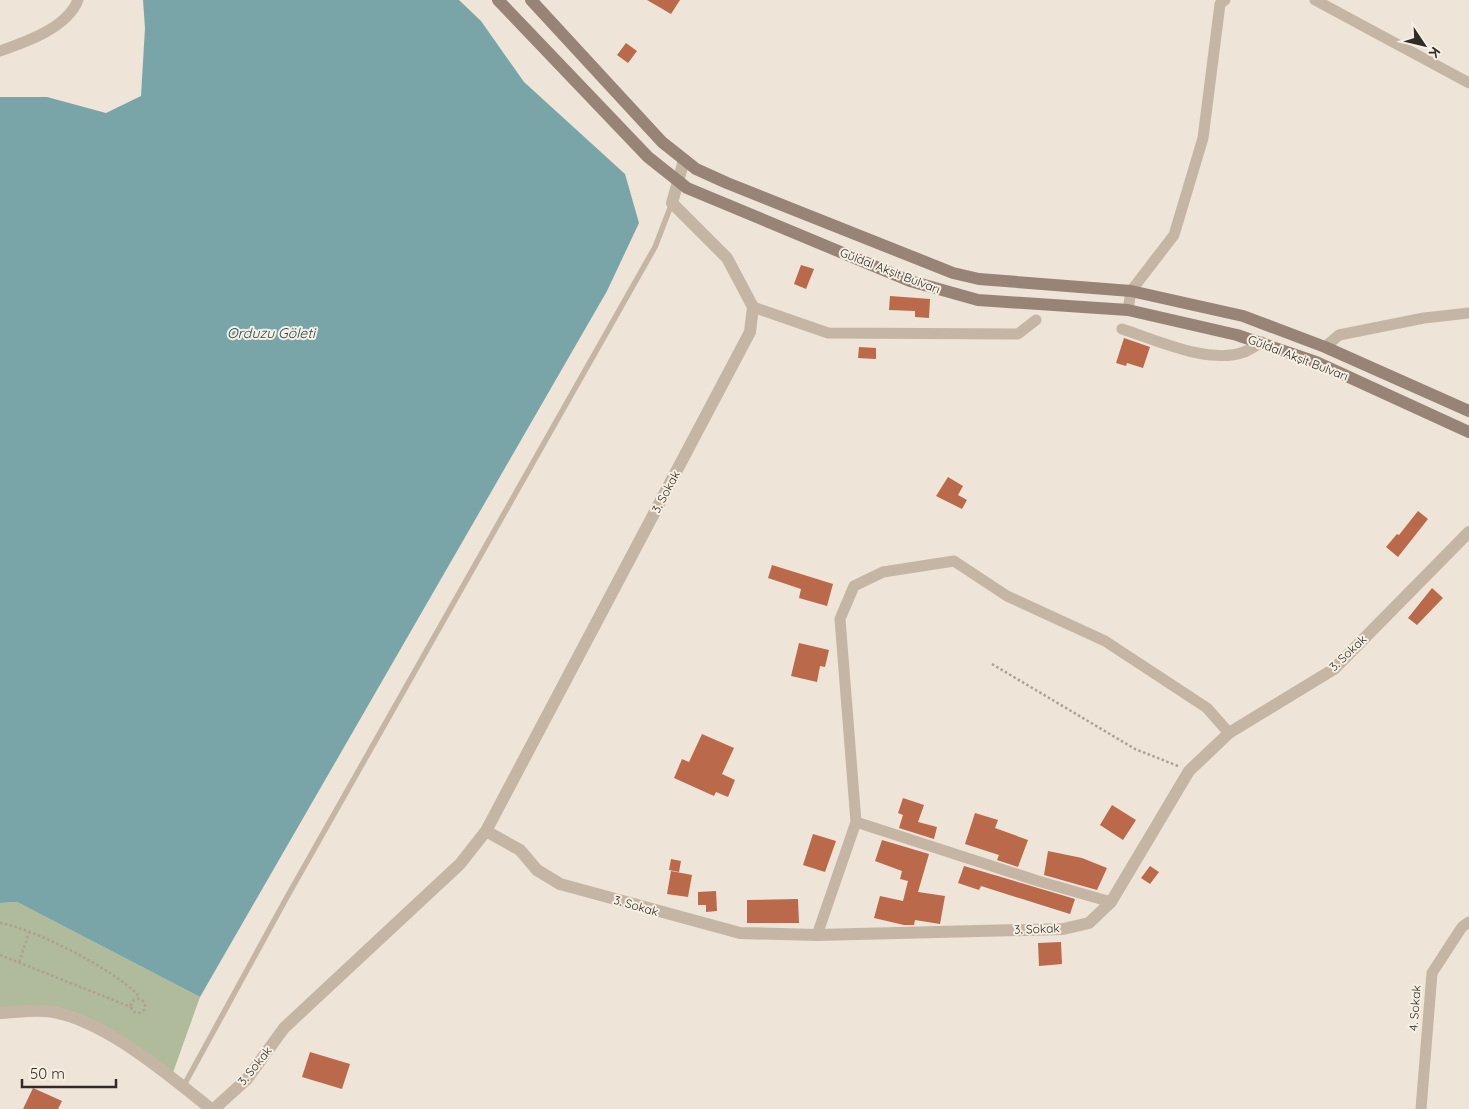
<svg xmlns="http://www.w3.org/2000/svg" width="1469" height="1109" font-family="Quicksand,sans-serif">
	<style>
		.green { fill: #afbb9a }
		.water { fill: #7aa5a8 }
		.building { fill: #ba694a }
		.lines { fill: none; stroke-linecap: round; stroke-linejoin: round }
		.path { stroke: #b09f90; stroke-width: 2.5; stroke-dasharray: 2.5 2.5; stroke-linecap: butt }
		.service { stroke: #c5b5a5; stroke-width: 5.5 }
		.minor { stroke: #c5b5a5; stroke-width: 11 }
		.tertiary { stroke: #c5b5a5; stroke-width: 12 }
		.secondary { stroke: #988477; stroke-width: 12 }
		.labels { text-anchor: middle; stroke-width: 4; stroke-linejoin: round; paint-order: stroke }
		.street-label { font-size: 12px; fill: #312a26; stroke: #f6efe4 }
		.water-label { font-size: 14px; font-style: italic; fill: #204a4f; stroke: #f6efe4 }
	</style>
	<rect width="100%" height="100%" fill="#eee4d8"/>
	<path class="green" d="M17,902L200,997L171,1078L76,1019L0,1013V903Z"/>
	<path class="water" d="M143,0H459L481,21L524,82L625,174L639,223L607,291L200,997L17,902L0,903V97H47L106,113L141,96L145,28Z"/>
	<path class="building" d="M647,0H680L671,14Z
		M626,43L637,51L628,63L617,55Z
		M801,265L814,269L806,289L794,284Z
		M890,296L930,299L929,318L915,317V311L889,310Z
		M1124,338L1150,347L1143,368L1127,363L1126,366L1116,363Z
		M859,347L876,348V359L858,358Z
		M948,477L963,486L958,495L967,500L962,509L936,496Z
		M1418,511L1428,519L1398,557L1386,547L1397,534L1399,535Z
		M772,565L833,584L827,606L799,598L801,589L768,578Z
		M1432,588L1443,598L1417,625L1408,618Z
		M799,643L829,650L825,667L820,666L817,682L791,676Z
		M702,734L734,748L722,774L735,780L728,797L716,792L714,796L674,778L682,759L689,762Z
		M903,798L924,805L918,822L937,827L934,839L899,828L903,815L898,813Z
		M1112,805L1136,820L1123,840L1100,825Z
		M975,813L998,820L995,828L1028,840L1018,867L997,860L999,855L965,844Z
		M813,834L836,841L825,872L803,865Z
		M882,840L929,854L918,892L945,896L940,924L915,920L914,925H904L874,918L880,896L903,901L908,881L900,879L902,871L875,861Z
		M1048,851L1082,858L1107,868L1097,890L1044,875Z
		M671,859L681,861L679,872L669,870Z
		M964,866L1075,899L1070,914L981,886L979,890L958,883Z
		M1150,866L1159,872L1150,884L1141,878Z
		M671,871L692,875L688,897L667,894Z
		M716,891L717,911L706,912V905H698V892Z
		M798,899L799,923H747V900Z
		M1061,942L1062,964L1039,966L1038,943Z
		M310,1052L350,1064L342,1089L302,1077Z
		M33,1088L62,1101L58,1109H23Z"/>
	<g class="lines">
		<path class="path" d="M992,664L1135,749L1178,766
			M0,923C35,929 115,970 139,996L138,999
			M0,955L131,1007
			M19,962L29,933
			M131 1006a7 7 0 1 1 14 0a7 7 0 1 1-14 0Z"/>
		<path class="service" d="M183,1087L287,897L655,247L672,203"/>
		<path class="minor" d="M1315,0L1469,83
			M0,51C26,42 67,28 78,0
			M753,307L828,333L1018,334L1036,320
			M1128,310L1131,291L1174,235L1203,138L1220,4L1225,0
			M1122,329C1156,340 1209,365 1244,352C1250,350 1256,345 1262,342
			M1325,347L1339,335L1424,318L1469,313
			M856,822L1038,881L1111,902
			M817,935L856,822L840,619L854,586L883,572L954,561L1007,596L1105,641L1207,708L1229,733
			M1421,1109L1432,973L1462,927L1469,922"/>
		<path class="tertiary" d="M486,831L520,850L537,870L560,884L740,933L817,935L1063,929L1089,923L1111,902L1189,771L1229,733L1334,669L1469,532
			M0,1013C20,1012 42,1008 62,1014C112,1027 170,1076 211,1109
			M214,1109L247,1079L284,1028L460,864L486,831L750,332L753,307L727,258L672,203L684,160"/>
		<path class="secondary" d="M498,0L648,157L687,188L910,281L978,300L1128,310L1237,335L1316,362L1469,432
			M531,0L662,142L696,169L727,183L953,273L979,279L1131,291L1243,316L1325,347L1469,411"/>
	</g>
	<g class="labels">
		<g class="street-label">
			<text transform="translate(890 271) rotate(21)" y="4">Güldal Akşit Bulvarı</text>
			<text transform="translate(1298 358) rotate(21)" y="4">Güldal Akşit Bulvarı</text>
			<text transform="translate(666 492) rotate(-62)" y="4">3. Sokak</text>
			<text transform="translate(1348 653) rotate(-44)" y="4">3. Sokak</text>
			<text transform="translate(636 906) rotate(16)" y="4">3. Sokak</text>
			<text transform="translate(1037 929) rotate(-2)" y="4">3. Sokak</text>
			<text transform="translate(1415 1008) rotate(-86)" y="4">4. Sokak</text>
			<text transform="translate(255 1066) rotate(-51)" y="4">3. Sokak</text>
		</g>
		<g class="water-label">
			<text x="271" y="338">Orduzu Göleti</text>
		</g>
	</g>
	<g transform="translate(1424 45) rotate(125)" stroke="#f6efe4" stroke-width="4" paint-order="stroke">
	<path d="M0-4L9 19L0 12L-9 19Z" fill="#312a26"/>
	<text y="-8" font-size="14" font-weight="bold" text-anchor="middle" fill="#312a26">K</text>
	</g>
	<path d="M22 1079v8h94v-8" fill="none" stroke="#312a26" stroke-width="2.5"/>
	<text x="30" y="1079" font-size="15" fill="#312a26" stroke="#f6efe4" stroke-width="4" paint-order="stroke">50 m</text>
</svg>
